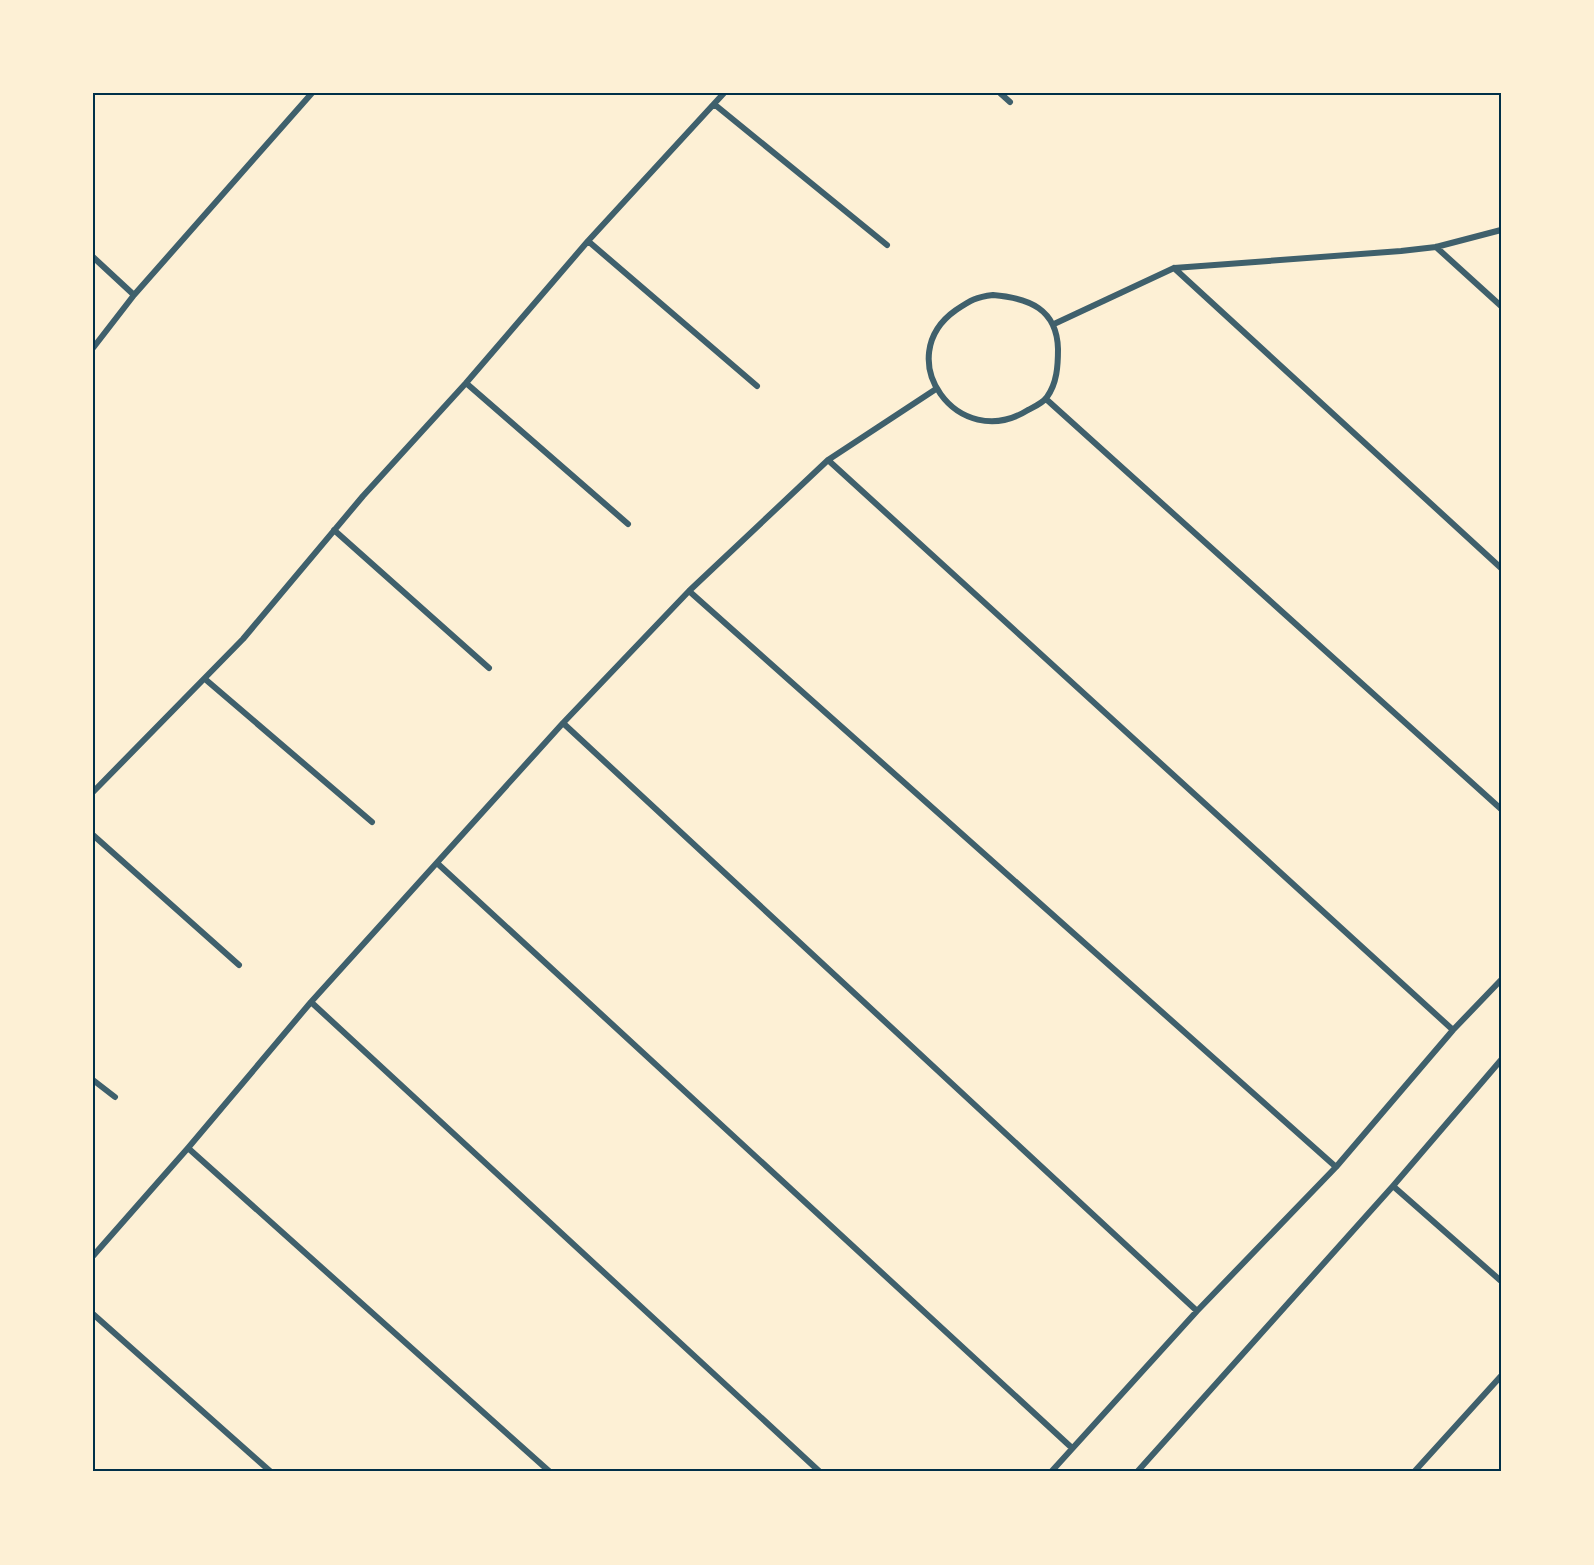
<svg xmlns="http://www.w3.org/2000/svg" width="1594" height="1565" font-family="'Golos Text',sans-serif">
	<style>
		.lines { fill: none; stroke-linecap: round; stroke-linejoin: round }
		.minor { stroke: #3f606c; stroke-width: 6 }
		.neatline { fill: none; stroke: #003049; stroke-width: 2 }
	</style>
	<rect width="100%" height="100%" fill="#fdf0d5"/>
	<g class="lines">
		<path class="minor" d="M1000,93L1010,102
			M714,104L887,245
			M588,241L757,386
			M1436,247L1501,306
			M93,257L134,295
			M1174,268L1501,568
			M993,295C1029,298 1057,309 1058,349C1058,366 1057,383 1047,397C1043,403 1034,407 1028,410C958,454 889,357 956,310C971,300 976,297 993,295Z
			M1054,324L1174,268L1401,251L1436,247L1501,230
			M93,348L134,295L312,93
			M466,383L628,524
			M1046,399L1501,809
			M828,460L1453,1030
			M334,530L489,668
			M689,591L1336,1167
			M205,679L372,822
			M563,723L1197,1311
			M93,792L243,639L363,496L466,383L588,241L724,93
			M93,835L239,965
			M437,863L1072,1448
			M311,1002L820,1472
			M93,1080L115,1097
			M188,1148L550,1472
			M1393,1186L1501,1281
			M93,1256L188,1148L311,1002L563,723L689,591L828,460L936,389
			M93,1314L271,1472
			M1051,1472L1197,1311L1336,1167L1453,1030L1501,980
			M1137,1472L1393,1186L1501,1060
			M1414,1472L1501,1376"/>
	</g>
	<rect width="1594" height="1565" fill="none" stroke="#fdf0d5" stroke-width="189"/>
	<rect x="94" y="94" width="1406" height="1376" class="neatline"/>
</svg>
